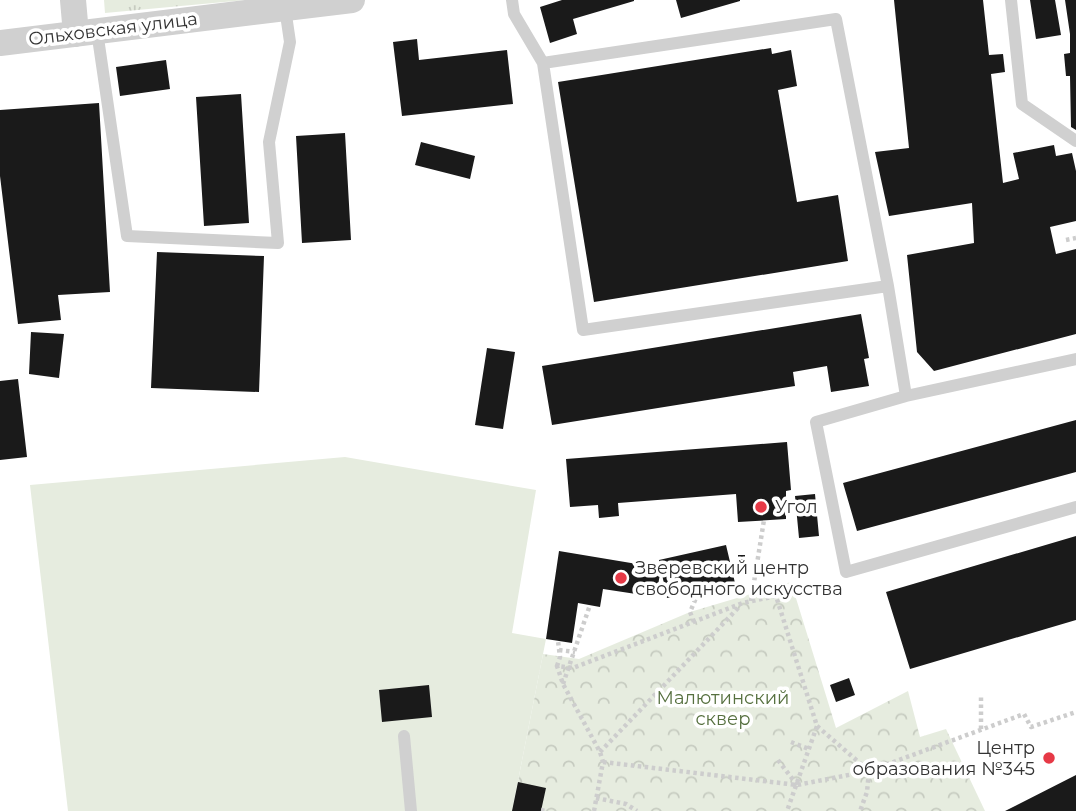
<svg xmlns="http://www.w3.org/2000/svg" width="1076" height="811" font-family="Montserrat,sans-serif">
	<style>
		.grass { fill: url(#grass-tufts) }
		.park { fill: url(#park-crowns) }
		.pitch { fill: #e6ecdf }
		.building { fill: #1a1a1a }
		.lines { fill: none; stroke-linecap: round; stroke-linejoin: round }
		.path { stroke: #cdcdcd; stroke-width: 4.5; stroke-dasharray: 3.5 3.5; stroke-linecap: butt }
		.lane { stroke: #d0d0d0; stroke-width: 12 }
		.street { stroke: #d0d0d0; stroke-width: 26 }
		.poi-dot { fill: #e63946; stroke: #fff; stroke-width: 2.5 }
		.labels { text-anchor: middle; stroke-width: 7; stroke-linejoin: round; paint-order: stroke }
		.street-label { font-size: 18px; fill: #333; stroke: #fff }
		.poi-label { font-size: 18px; fill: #333; stroke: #fff; text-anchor: start }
		.park-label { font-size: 18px; fill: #56703f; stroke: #fff }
	</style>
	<defs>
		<pattern id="grass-tufts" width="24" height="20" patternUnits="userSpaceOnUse" patternTransform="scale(1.75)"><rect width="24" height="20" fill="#e6ecdf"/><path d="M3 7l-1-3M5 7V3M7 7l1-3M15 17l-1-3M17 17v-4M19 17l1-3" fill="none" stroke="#c6cbc0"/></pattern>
		<pattern id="park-crowns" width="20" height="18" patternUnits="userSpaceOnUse" patternTransform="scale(1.75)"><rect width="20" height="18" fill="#e6ecdf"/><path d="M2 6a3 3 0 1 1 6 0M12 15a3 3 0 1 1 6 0" fill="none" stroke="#c6cbc0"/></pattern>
	</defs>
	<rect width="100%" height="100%" fill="#fff"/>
	<path class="grass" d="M104,0H246L105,13Z"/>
	<path class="park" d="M791,582L836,728L908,691L920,737L946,729L985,811H512L543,654L579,659L690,612Z"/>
	<path class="pitch" d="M345,457L536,490L512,633L546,639L512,811H68L30,485Z"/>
	<path class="building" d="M562,0H634V1L573,19L577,34L550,43L540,7Z
		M676,0H740V1L681,18Z
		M894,0H983L989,55L1003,54L1005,72L991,74L1003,183L1019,179L1013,153L1054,145L1056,156L1072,153L1076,171V221L1050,227L1056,254L1076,249V334L934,371L917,352L907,255L974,243L972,203L889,216L875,152L909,148Z
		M1030,0H1055L1061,35L1036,39Z
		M1065,0H1076V130L1071,127L1070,76H1066L1064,54L1070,53V34Z
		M417,39L419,60L507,50L513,104L402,116L393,42Z
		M771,48L772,54L791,50L797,86L778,90L797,202L838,195L848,261L594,302L558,82Z
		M166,60L170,89L120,96L116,67Z
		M241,94L249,223L204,226L196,97Z
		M99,103L110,292L58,295L61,320L18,324L0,176V110Z
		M345,133L351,240L302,243L296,136Z
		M421,142L475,156L470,179L415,165Z
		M157,252L264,256L259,392L151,388Z
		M861,314L869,358L864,359L869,386L831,392L827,366L793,372L795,386L552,425L542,366Z
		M31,332L64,334L59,378L29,374Z
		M487,348L515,352L503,429L475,425Z
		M18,379L27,457L0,460V381Z
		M1076,420V472L857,531L843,483Z
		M787,442L791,490L786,491V519L738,522L736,494L618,503L619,516L599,518L598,505L570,507L566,459Z
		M815,494L819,536L799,538L795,496Z
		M1076,536V620L910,669L886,592Z
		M726,545L735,583L667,598L659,560Z
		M559,551L661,568L656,597L603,589L600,607L578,603L572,643L546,639Z
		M738,555H745V565H738Z
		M849,678L855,695L836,702L830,685Z
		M429,685L432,717L382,722L379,690Z
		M1076,775V811H1005Z
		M518,782L546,788L541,811H512Z"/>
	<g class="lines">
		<path class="path" d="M1066,240L1076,238
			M751,601L764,520
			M694,622L690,612L699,591
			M559,650L575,652
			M557,666L560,657L558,641
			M563,684L590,605
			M817,726L869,771L867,792L860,811
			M981,729V694
			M791,742L809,749
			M600,752L740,606
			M778,760L797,785
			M603,762L797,785L869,771L1024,714L1031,727L1076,712
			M596,798L626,804L637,811
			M541,810L546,811
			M594,811L603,762L600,752L563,684L557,666L573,668L743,603L776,596L817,726L787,811"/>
		<path class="lane" d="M512,0L514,14L543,63L583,330L888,286L836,19L543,63
			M1011,0L1022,104L1076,141
			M97,31L127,236L278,243L269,142L290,42L285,8
			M888,286L906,396L1076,359
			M906,396L816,422L846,572L1076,507
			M404,736L411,811"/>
		<path class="street" d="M73,0L76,34
			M0,43L352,0"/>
	</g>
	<g class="poi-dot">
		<circle cx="761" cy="507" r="7"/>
		<circle cx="621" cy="578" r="7"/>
		<circle cx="1049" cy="758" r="7"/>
	</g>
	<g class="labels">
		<g class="street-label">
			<text transform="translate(113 29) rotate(-7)" y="6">Ольховская улица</text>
		</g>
		<g class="poi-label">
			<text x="775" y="513">Угол</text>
			<text x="635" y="574">Зверевский центр<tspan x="635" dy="21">свободного искусства</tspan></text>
			<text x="1035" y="754" text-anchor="end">Центр<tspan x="1035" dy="21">образования №345</tspan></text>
		</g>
		<g class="park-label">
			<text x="723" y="704">Малютинский<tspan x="723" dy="21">сквер</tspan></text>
		</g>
	</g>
</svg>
